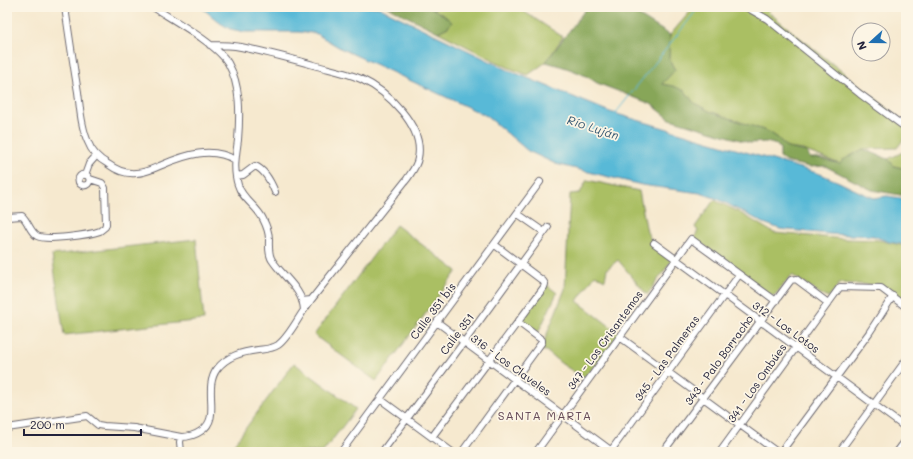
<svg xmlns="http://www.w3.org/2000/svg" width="913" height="459" font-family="Mali,sans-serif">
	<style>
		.green { fill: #aabf63; stroke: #66704f }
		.forest { fill: #87a659; stroke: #54644a }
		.water { fill: #59b9d7; stroke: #3e6e89 }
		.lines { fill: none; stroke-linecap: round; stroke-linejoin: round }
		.stream { stroke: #59b9d7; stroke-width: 1 }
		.minor-casing { stroke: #6c686f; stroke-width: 8 }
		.minor { stroke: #fff; stroke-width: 6 }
		.labels { text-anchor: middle; stroke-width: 3.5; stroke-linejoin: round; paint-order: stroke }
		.street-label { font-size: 11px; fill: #22223b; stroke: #fcf5e5 }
		.water-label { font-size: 12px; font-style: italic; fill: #355772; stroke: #fcf5e5 }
		.neighbourhood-label { font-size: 12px; letter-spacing: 1px; fill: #664b59; stroke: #fcf5e5 }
	</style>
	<rect width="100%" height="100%" fill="#fcf5e5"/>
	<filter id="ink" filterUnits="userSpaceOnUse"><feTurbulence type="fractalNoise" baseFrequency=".025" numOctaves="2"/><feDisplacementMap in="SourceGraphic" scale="8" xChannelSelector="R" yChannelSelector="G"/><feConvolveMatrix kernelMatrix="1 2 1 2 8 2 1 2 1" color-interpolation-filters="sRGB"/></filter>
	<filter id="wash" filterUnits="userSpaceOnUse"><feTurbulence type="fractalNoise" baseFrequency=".012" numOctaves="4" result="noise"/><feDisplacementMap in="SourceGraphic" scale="16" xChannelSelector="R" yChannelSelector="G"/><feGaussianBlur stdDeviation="0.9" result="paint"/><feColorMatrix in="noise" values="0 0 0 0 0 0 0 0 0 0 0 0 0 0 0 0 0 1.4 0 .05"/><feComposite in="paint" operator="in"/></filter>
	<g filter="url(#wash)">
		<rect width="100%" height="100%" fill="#f6e9cf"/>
		<path class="green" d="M430,7H517L563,37L546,62L528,75L509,68L438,32L448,27L445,16Z
			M694,7H772L768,12L906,123V136L897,148L863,149L840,164L803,150L787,148L778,138L769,132L709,111L694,103L685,91L661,84L675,70L669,59L670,35Z
			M906,149V169L894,166L888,159L903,152Z
			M587,180L639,191L647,232L654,245L672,260L647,295L618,260L607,269L605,280L595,275L577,301L619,333L585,379L562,364L546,351L539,350L543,344L565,289L570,194L580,193Z
			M714,200L737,211L774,233L846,239L878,240L906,246V304L873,285L840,283L829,297H825L792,275L775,295L771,296L694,238L698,231L695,227Z
			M396,225L457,271L376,381L314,335Z
			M196,239L204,320L64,335L52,255Z
			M547,285L557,293L538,333L521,321Z
			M294,363L356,409L323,452H228Z"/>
		<path class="forest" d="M388,7H430L445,16L452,22L448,27L438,32Z
			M587,7H625L670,35L669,59L675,70L662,84L673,86L685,91L694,103L709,111L769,132L778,138L787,148L807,152L810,158H818L840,164L843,160L863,149L888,159L894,166L906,169V196L872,190L825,166L810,167L786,162L780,158V149L777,145L766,142L750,143L670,119L651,104L597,83C582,72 564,67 546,62Z"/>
		<path class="water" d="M201,7H378L508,70L610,112L820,174L839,182L862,193L874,198L887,196L906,199V245L889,242L874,236L829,234L780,229L764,223L718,199L700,193L642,185L556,164L528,151L487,116L342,49L315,33L298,32H245L230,29L220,23Z"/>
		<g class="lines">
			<path class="stream" d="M615,114L699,7"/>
		</g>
	</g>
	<g filter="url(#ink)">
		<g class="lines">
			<defs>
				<path id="minor" d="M65,7C69,35 73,63 78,92C80,108 81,127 88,142C92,153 99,159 108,164C116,170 126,174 136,173C146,173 154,168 162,165C185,155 212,146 235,160
					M153,7C173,20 217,44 228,63C241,86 240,115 238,140C236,155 233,170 238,185C242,199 257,206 263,219C266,225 269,233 269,239C269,246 268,254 272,260C282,276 303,289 304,310L311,300
					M746,7L767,19L860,94L906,128
					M210,45C220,45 231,45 241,47C266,52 292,59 317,66C332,70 348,73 361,79C387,91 425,127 418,158C417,166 411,173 407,179L311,300L302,301
					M78.5 180a5.5 5.5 0 1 1 11 0a5.5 5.5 0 1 1-11 0Z
					M85,175L89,164L96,156
					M236,176L243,175L255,166C265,170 271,182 275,192
					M518,214L544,232
					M7,217L22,216C28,221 30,232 37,236C47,241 89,235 100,231L105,227L106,224L105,188L102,183L90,179
					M654,243L906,428
					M437,322L613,452
					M620,337L777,452
					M380,399L452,452
					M7,428L87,416L98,425L104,426L134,428L181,437C188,437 194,436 201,431C222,418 202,389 217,369C227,356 242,352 258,350C265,349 272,349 278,345C288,338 297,320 304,310
					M181,437L180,442L181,452
					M432,437L544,287L545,284L543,281L495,245
					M341,452L540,182
					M382,452L464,342L548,227
					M462,452L542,342V340L518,322
					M536,452L691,239L776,301
					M610,452L739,275
					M663,452L791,280L796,279L828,303
					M720,452L840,287L881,288L906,307
					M781,452L869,333L893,296
					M839,452L906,360
					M897,452L906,440"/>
			</defs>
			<use href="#minor" class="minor-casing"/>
			<use href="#minor" class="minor"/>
		</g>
	</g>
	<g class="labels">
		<g class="street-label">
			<text transform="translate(433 311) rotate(-53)" y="4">Calle 351 bis</text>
			<text transform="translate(786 327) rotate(36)" y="4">312 - Los Lotos</text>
			<text transform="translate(457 334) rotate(-53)" y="4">Calle 351</text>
			<text transform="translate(605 340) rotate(-54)" y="4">347 - Los Crisantemos</text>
			<text transform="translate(667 358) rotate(-54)" y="4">345 - Las Palmeras</text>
			<text transform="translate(719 360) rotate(-54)" y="4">343 - Palo Borracho</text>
			<text transform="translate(511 365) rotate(36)" y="4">316 - Los Claveles</text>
			<text transform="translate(757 383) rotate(-55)" y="4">341 - Los Ombúes</text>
		</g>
		<g class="water-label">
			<text transform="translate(593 128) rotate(18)" y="4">Río Luján</text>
		</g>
		<g class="neighbourhood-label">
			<text x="545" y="420">SANTA MARTA</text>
		</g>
	</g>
	<rect width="913" height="459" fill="none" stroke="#fcf5e5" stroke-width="24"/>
	<g transform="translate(871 42) rotate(249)"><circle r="19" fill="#fcf5e5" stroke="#a5a1a1"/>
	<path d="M0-3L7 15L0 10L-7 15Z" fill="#1f6fb2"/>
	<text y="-6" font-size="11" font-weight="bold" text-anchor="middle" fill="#22223b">N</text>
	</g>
	<path d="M24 429v6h117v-6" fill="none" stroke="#22223b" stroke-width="2"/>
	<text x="30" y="429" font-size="12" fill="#22223b" stroke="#fcf5e5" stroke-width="3" paint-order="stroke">200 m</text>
</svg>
